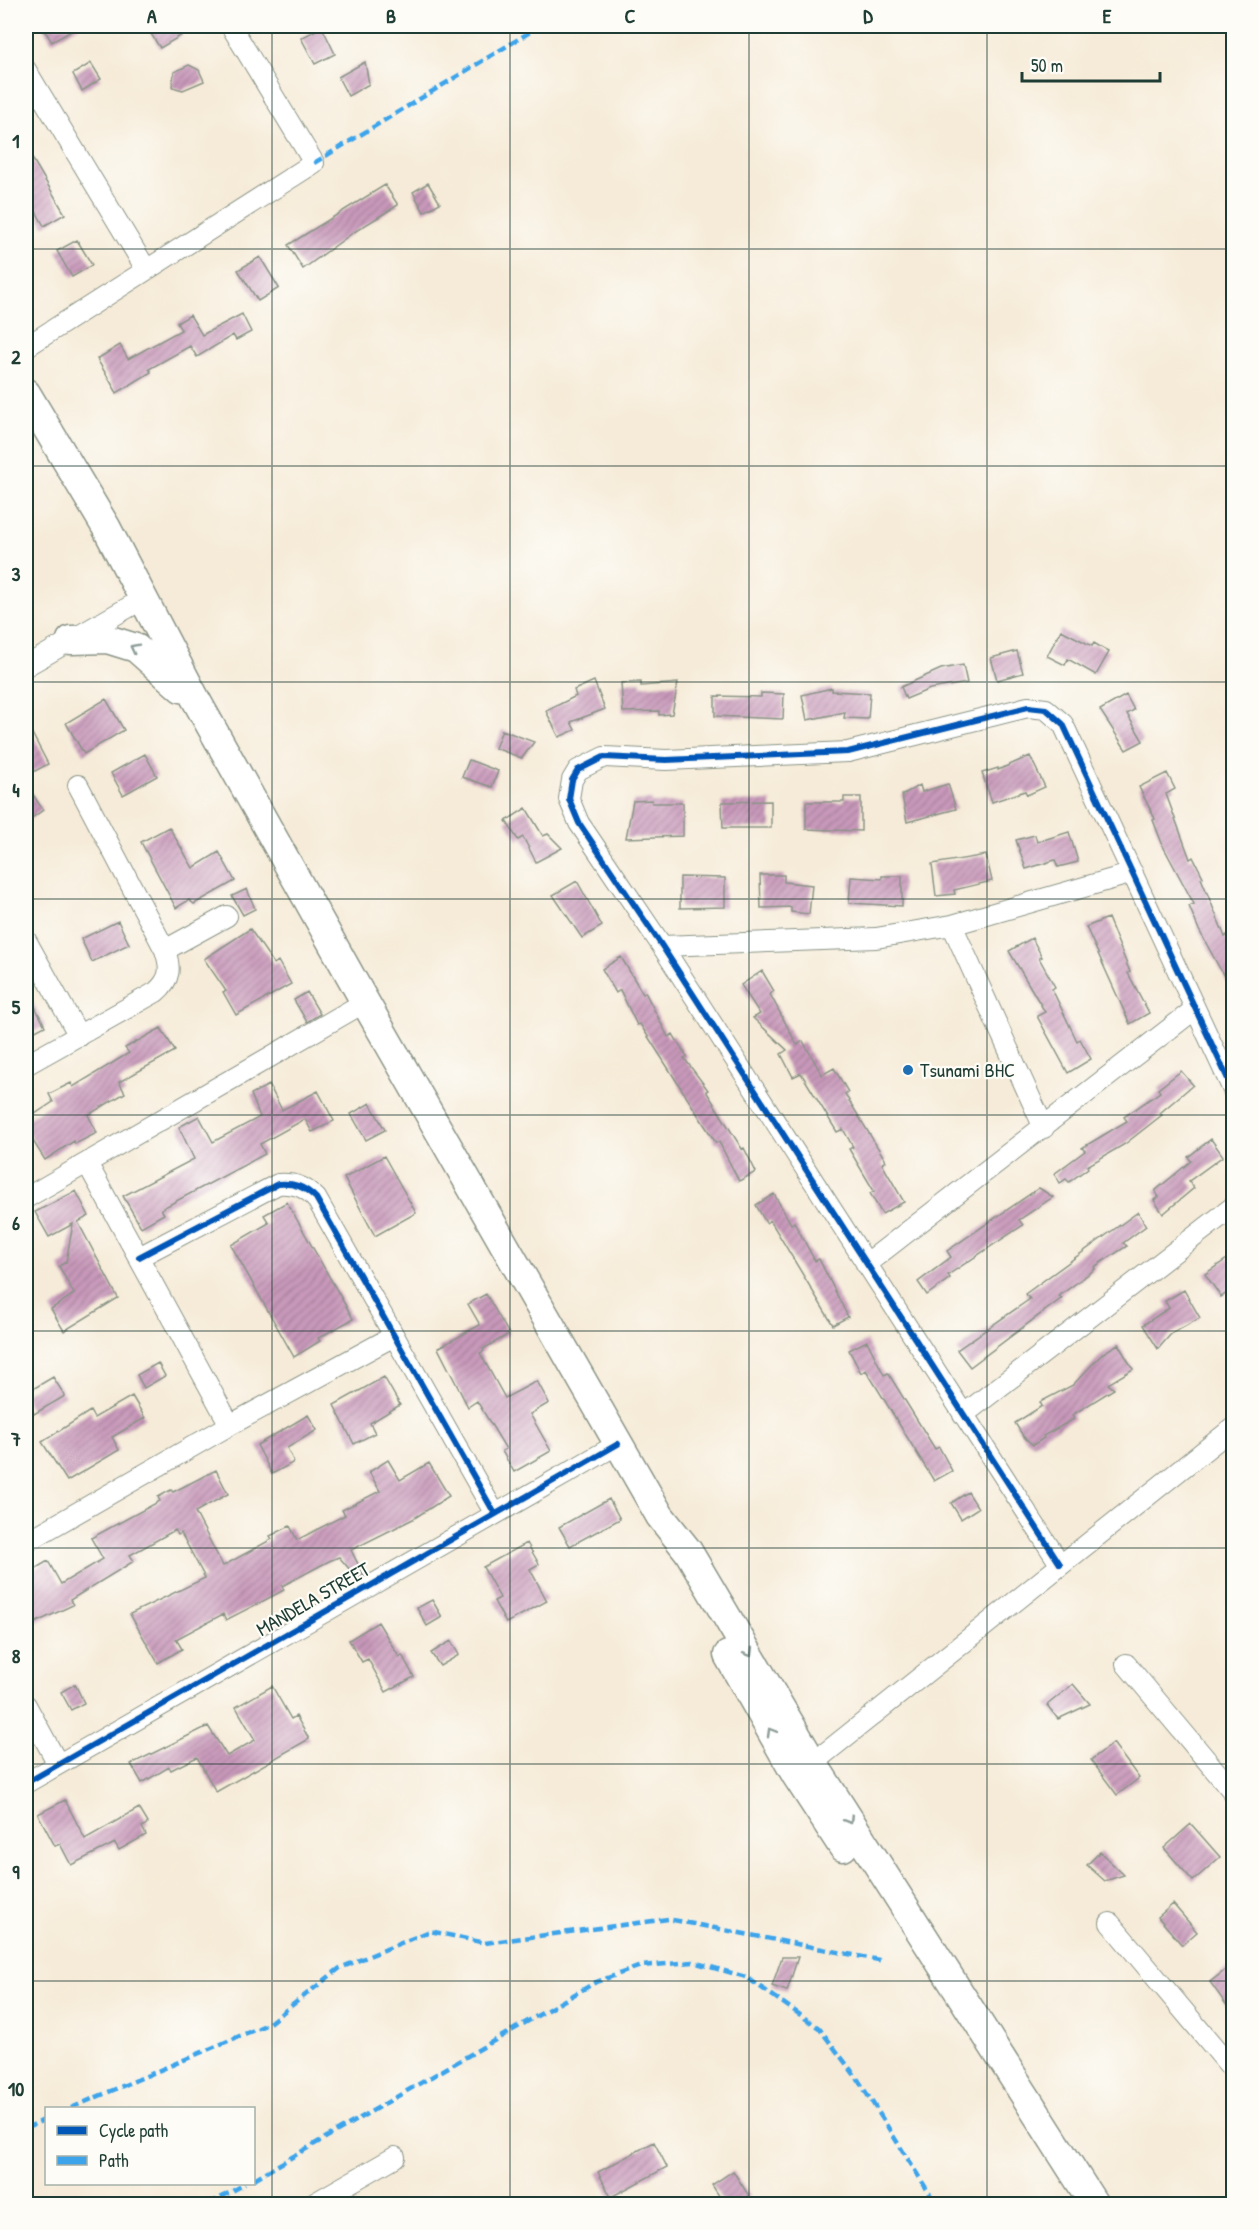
<svg xmlns="http://www.w3.org/2000/svg" width="1259" height="2230" font-family="'Patrick Hand',sans-serif">
	<style>
		.building { fill: url(#building-hatch) }
		.lines { fill: none; stroke-linecap: round; stroke-linejoin: round }
		.minor-casing { stroke: #8a9486; stroke-width: 22 }
		.secondary-casing { stroke: #8a9486; stroke-width: 31 }
		.minor { stroke: #fff; stroke-width: 20 }
		.secondary { stroke: #fff; stroke-width: 28 }
		.quiet { stroke: #3da4eb; stroke-width: 4.5; stroke-dasharray: 9 4.5; stroke-linecap: butt }
		.cycleway-casing { stroke: #fdfcf7; stroke-width: 10 }
		.cycleway { stroke: #0057b8; stroke-width: 6 }
		.oneway { stroke: #8f9e9a }
		.grid { fill: none; stroke: #1f3d34; stroke-width: 1.5; stroke-opacity: 0.55 }
		.poi-dot { fill: #1f6fb2; stroke: #fdfcf7; stroke-width: 2 }
		.labels { text-anchor: middle; stroke-width: 4.5; stroke-linejoin: round; paint-order: stroke }
		.poi-label { font-size: 20px; fill: #1f3d34; stroke: #fdfcf7; text-anchor: start }
		.street-label { font-size: 20px; fill: #1f3d34; stroke: #fdfcf7 }
		.neatline { fill: none; stroke: #1f3d34; stroke-width: 2 }
		.grid-label { font-size: 20px; text-anchor: middle; font-weight: bold; fill: #1f3d34 }
	</style>
	<defs>
		<pattern id="building-hatch" width="6" height="6" patternUnits="userSpaceOnUse" patternTransform="scale(1.5)"><rect width="6" height="6" fill="#c999bb"/><path d="M-1 1l2-2M0 6l6-6M5 7l2-2" fill="none" stroke="#a37e99"/></pattern>
	</defs>
	<rect width="100%" height="100%" fill="#fdfcf7"/>
	<filter id="ink" filterUnits="userSpaceOnUse"><feTurbulence type="fractalNoise" baseFrequency=".0167" numOctaves="2"/><feDisplacementMap in="SourceGraphic" scale="12" xChannelSelector="R" yChannelSelector="G"/><feConvolveMatrix kernelMatrix="1 2 1 2 8 2 1 2 1" color-interpolation-filters="sRGB"/></filter>
	<filter id="wash" filterUnits="userSpaceOnUse"><feTurbulence type="fractalNoise" baseFrequency=".008" numOctaves="4" result="noise"/><feDisplacementMap in="SourceGraphic" scale="24" xChannelSelector="R" yChannelSelector="G"/><feGaussianBlur stdDeviation="1.35" result="paint"/><feColorMatrix in="noise" values="0 0 0 0 0 0 0 0 0 0 0 0 0 0 0 0 0 1.4 0 .05"/><feComposite in="paint" operator="in"/></filter>
	<g filter="url(#wash)">
		<rect width="100%" height="100%" fill="#f6ebd8"/>
		<g id="blocks">
			<path class="building" d="M42,26H80L52,42Z
				M146,26H176L182,35L160,48Z
				M322,27L335,54L315,64L301,38Z
				M365,62L369,84L348,96L338,77Z
				M91,63L101,79L82,91L73,74Z
				M189,65L199,70L204,81L183,90L172,87L174,72Z
				M26,148L65,214L44,226L26,193Z
				M428,183L440,203L424,212L413,192Z
				M385,185L398,205L354,232L303,269L288,245Z
				M77,240L92,265L72,277L57,251Z
				M260,257L279,288L258,301L238,270Z
				M242,314L251,332L236,340L233,335L197,357L190,346L149,369L151,372L117,393L97,359L120,345L128,359L181,330L177,323L190,315L202,335Z
				M1061,630L1092,646L1094,643L1109,652L1096,675L1068,659L1065,665L1047,656Z
				M1017,651L1023,673L997,680L991,658Z
				M963,665L967,683L930,689L906,699L901,687L941,669Z
				M594,681L605,709L571,722L575,730L559,737L546,711L576,696L574,690Z
				M641,682V686L678,683L672,714L659,715V711L623,712L621,683Z
				M832,688V691L870,693L868,719L844,718L845,712L807,720L802,695Z
				M761,693L784,694L783,719L715,716V696L761,697Z
				M1126,695L1134,710L1127,714L1143,741L1126,750L1100,710Z
				M106,699L124,730L84,754L66,723Z
				M26,722L48,764L26,776Z
				M502,730L534,742L522,758L495,748Z
				M145,754L157,776L123,795L111,773Z
				M1030,756L1045,787L1027,795L1025,791L992,802L982,773L998,768V770Z
				M469,760L498,771L492,787L462,777Z
				M1167,773L1175,789L1166,794L1190,859L1193,857L1203,877L1201,878L1225,937L1227,935L1233,948V993L1199,930L1189,906L1194,904L1163,846L1153,820L1155,819L1139,787Z
				M26,784L43,810L26,822Z
				M948,784L956,809L907,822L902,795L920,785L922,792Z
				M844,797H861V831L806,829V802H844Z
				M652,800V803H683V836L626,838L633,801Z
				M771,801V828H723L722,802Z
				M526,808L543,836L548,834L562,848L536,862L523,837L518,840L506,821Z
				M169,827L193,868L219,852L235,881L194,904L189,900L176,908L141,842Z
				M1069,832L1078,862L1058,867L1055,860L1026,869L1016,840L1035,835L1037,842Z
				M986,855L992,881L954,890L955,894L936,896L932,864Z
				M760,875H784V882L812,885L809,914L791,912V907L761,908Z
				M882,876H902V906L849,903L851,877L882,879Z
				M680,877L725,878V907L680,908Z
				M577,881L602,926L582,938L553,895Z
				M247,889L255,909L243,915L232,896Z
				M1108,918L1130,972L1128,973L1149,1013L1130,1024L1086,927Z
				M118,921L129,944L92,962L81,939Z
				M250,929L274,964L278,961L291,984L236,1015L223,992L226,991L204,959Z
				M1032,938L1042,957L1039,958L1055,987L1052,989L1077,1041L1080,1039L1091,1059L1068,1073L1037,1016L1045,1012L1009,951Z
				M621,957L643,994L645,992L668,1037L673,1034L687,1057L684,1058L708,1090L706,1091L742,1149L744,1148L756,1172L739,1181L719,1142L716,1143L640,1024L637,1025L620,990L616,993L602,969Z
				M762,971L774,991L770,994L797,1045L803,1041L822,1075L834,1068L848,1092L845,1094L886,1161L882,1164L904,1202L882,1214L870,1193L874,1191L849,1149L853,1147L843,1129L837,1132L801,1073L793,1077L781,1054L787,1050L753,1018L760,1014L741,985Z
				M26,990L45,1026L26,1036Z
				M307,992L320,1014L307,1022L294,1000Z
				M161,1028L175,1051L119,1082L125,1093L88,1115L97,1133L75,1144L74,1141L45,1160L26,1130V1120L53,1102L49,1094L71,1083L73,1087L129,1053L125,1048Z
				M1181,1071L1193,1085L1160,1113L1162,1115L1125,1144L1087,1166L1088,1168L1069,1182L1066,1179L1060,1183L1054,1174L1085,1151L1082,1148L1127,1121L1124,1117L1160,1092L1158,1089Z
				M269,1085L282,1110L318,1091L334,1121L312,1132L305,1119L260,1144L265,1154L161,1209L164,1214L141,1227L123,1196L194,1159L179,1127L199,1116L213,1142L260,1117L251,1094Z
				M370,1103L385,1130L366,1140L351,1114Z
				M1211,1139L1223,1156L1189,1181L1194,1188L1163,1214L1154,1200L1159,1197L1155,1191L1191,1161L1188,1157Z
				M384,1156L416,1213L375,1236L344,1178Z
				M1039,1188L1053,1197L1019,1220L1023,1225L948,1275L950,1278L927,1295L918,1282L951,1257L947,1251Z
				M76,1191L89,1216L78,1222L118,1298L64,1331L51,1309L74,1294L59,1266L66,1262L73,1224L49,1237L35,1212Z
				M774,1194L791,1224L794,1222L815,1261L819,1259L848,1317L833,1325L770,1220L766,1223L756,1205Z
				M287,1202L353,1319L318,1338L320,1341L294,1357L231,1245L269,1223L264,1215Z
				M1138,1212L1146,1226L1123,1243L1127,1246L1094,1267L1095,1269L1059,1296L1062,1298L970,1367L957,1350L1030,1299L1025,1294Z
				M1233,1255V1289L1221,1297L1205,1274Z
				M1184,1290L1200,1318L1171,1334L1158,1349L1143,1325L1169,1308L1165,1301Z
				M486,1294L509,1334L483,1349L484,1351L480,1353L505,1398L537,1381L549,1403L530,1414L551,1451L514,1472L502,1451L506,1449L477,1401L468,1407L438,1348L480,1325L468,1304Z
				M867,1341L884,1375L888,1373L935,1449L939,1447L952,1471L934,1481L866,1370L861,1373L849,1350Z
				M1118,1344L1133,1369L1108,1384L1114,1389L1072,1415L1074,1419L1043,1436L1044,1438L1033,1445L1023,1436L1015,1423L1042,1406L1040,1402L1073,1385L1103,1353Z
				M158,1363L165,1376L144,1388L137,1375Z
				M53,1377L65,1396L34,1414L26,1400V1393Z
				M384,1377L400,1405L370,1423L375,1433L354,1444L334,1405Z
				M132,1396L145,1418L112,1437L119,1450L67,1481L42,1442L90,1411L94,1418Z
				M308,1415L317,1430L287,1448L294,1462L272,1474L257,1445Z
				M388,1460L400,1480L429,1463L449,1496L413,1519L351,1550L364,1576L358,1579L339,1557L329,1561L282,1586L284,1590L265,1600L226,1620L223,1614L176,1639L182,1649L158,1663L130,1614L205,1578L181,1533L178,1535L175,1530L130,1555L134,1561L70,1600L73,1605L26,1627V1574L48,1561L61,1584L103,1559L91,1538L160,1501L158,1497L171,1490L173,1492L216,1470L228,1494L195,1512L223,1566L272,1539L270,1536L290,1526L297,1540L345,1515L342,1510L380,1491L369,1472Z
				M968,1492L978,1508L961,1519L951,1503Z
				M609,1499L620,1519L570,1546L559,1527Z
				M527,1543L539,1564L530,1569L547,1601L506,1623L494,1601L500,1598L483,1567Z
				M432,1600L442,1617L427,1626L417,1608Z
				M378,1622L399,1657L402,1655L414,1677L386,1692L368,1659L362,1662L349,1640Z
				M451,1641L459,1655L440,1666L431,1653Z
				M75,1684L84,1703L71,1710L61,1692Z
				M1073,1684L1090,1704L1058,1719L1047,1705Z
				M272,1686L291,1719L296,1716L309,1739L216,1792L197,1757L171,1770L169,1767L142,1783L131,1764L208,1726L227,1756L255,1740L236,1707Z
				M1113,1743L1139,1778L1117,1795L1091,1760Z
				M65,1800L85,1839L139,1808L148,1823L142,1827L146,1835L119,1850L115,1843L71,1865L60,1844L55,1846L38,1814Z
				M1191,1824L1220,1857L1193,1881L1164,1848Z
				M1100,1852L1124,1875L1105,1881L1087,1865Z
				M1173,1904L1197,1932L1182,1945L1158,1917Z
				M782,1957H798L787,1991L772,1986Z
				M1233,1964V2014L1210,1982Z
				M654,2142L667,2167L611,2197L598,2172Z
				M733,2171L749,2196L736,2205H725L712,2185Z"/>
		</g>
	</g>
	<g filter="url(#ink)">
		<use href="#blocks" fill-opacity="0" stroke="#8a9486" stroke-width="1.5"/>
		<g class="lines">
			<defs>
				<path id="minor" d="M26,70L146,269
					M26,347L314,163L231,26
					M26,666L143,599
					M952,925L1044,1128
					M26,940L79,1036
					M662,946L876,938L952,925L1133,873
					M165,950L227,916
					M26,1065L156,992C171,979 171,968 165,950L78,785
					M87,1163L230,1425
					M26,1198L365,1002
					M139,1257L278,1184C294,1183 304,1186 316,1198L495,1514
					M866,1264L1195,1009
					M963,1415L1234,1206
					M26,1542L230,1425L394,1336
					M1060,1564L662,946L579,823L569,799L572,780L578,770L604,757L666,760L848,752L1028,707L1046,709L1063,724L1234,1092
					M1126,1664L1234,1793
					M26,1705L58,1764
					M804,1770L1234,1427
					M26,1783L618,1444
					M1110,1923L1234,2071
					M313,2204L395,2157"/>
				<path id="secondary" d="M26,393L106,527L195,698L365,1002L660,1516L688,1551L813,1763L1094,2204
					M71,640L107,639L136,648L181,688
					M728,1655L796,1775L843,1847"/>
			</defs>
			<use href="#minor" class="minor-casing"/>
			<use href="#secondary" class="secondary-casing"/>
			<use href="#minor" class="minor"/>
			<use href="#secondary" class="secondary"/>
			<path class="quiet" d="M314,163L540,26
				M71,2108L268,2024L340,1968L430,1931L485,1943L668,1919L884,1961
				M26,2128L46,2119
				M254,2179L596,1982L641,1966L693,1962L746,1977L819,2028L857,2078L936,2204
				M209,2204L245,2184"/>
			<defs>
				<path id="cycleway" d="M139,1257L278,1184C294,1183 304,1186 316,1198L495,1514
					M1060,1564L662,946L579,823L569,799L572,780L578,770L604,757L666,760L848,752L1028,707L1046,709L1063,724L1234,1092
					M26,1783L618,1444"/>
			</defs>
			<use href="#cycleway" class="cycleway-casing"/>
			<use href="#cycleway" class="cycleway"/>
		</g>
		<defs><path id="oneway-chevron" d="M-2-3.5L2.5 0L-2 3.5" fill="none" stroke-width="1.6" stroke-linecap="round" stroke-linejoin="round" transform="scale(1.5)"/></defs>
		<g class="oneway">
			<use href="#oneway-chevron" transform="translate(134 648) rotate(-153)"/>
			<use href="#oneway-chevron" transform="translate(749 1653) rotate(59)"/>
			<use href="#oneway-chevron" transform="translate(771 1732) rotate(-120)"/>
			<use href="#oneway-chevron" transform="translate(849 1820) rotate(58)"/>
		</g>
	</g>
	<path class="grid" d="M272,26V2204M510,26V2204M749,26V2204M987,26V2204M26,249H1234M26,466H1234M26,682H1234M26,899H1234M26,1115H1234M26,1331H1234M26,1548H1234M26,1764H1234M26,1981H1234"/>
	<circle class="poi-dot" cx="908" cy="1070" r="6"/>
	<g class="labels">
		<g class="poi-label">
			<text x="920" y="1077">Tsunami BHC</text>
		</g>
		<g class="street-label">
			<text transform="translate(313 1599) rotate(-30)" y="7">MANDELA STREET</text>
		</g>
	</g>
	<rect width="1259" height="2230" fill="none" stroke="#fdfcf7" stroke-width="66"/>
	<rect x="45" y="2107" width="210" height="78" fill="#fdfcf7" stroke="#a4b0a9" stroke-width="1.5"/>
	<rect x="57" y="2126" width="30" height="9" fill="#0057b8" stroke="#a4b0a9" stroke-width="1.5"/>
	<text x="99" y="2137" font-size="18" fill="#1f3d34">Cycle path</text>
	<rect x="57" y="2156" width="30" height="9" fill="#3da4eb" stroke="#a4b0a9" stroke-width="1.5"/>
	<text x="99" y="2167" font-size="18" fill="#1f3d34">Path</text>
	<path d="M1022 72v9h138v-9" fill="none" stroke="#1f3d34" stroke-width="3"/>
	<text x="1031" y="72" font-size="18" fill="#1f3d34" stroke="#fdfcf7" stroke-width="4.5" paint-order="stroke">50 m</text>
	<rect x="33" y="33" width="1193" height="2164" class="neatline"/>
	<g class="grid-label">
		<text x="152" y="23">A</text>
		<text x="391" y="23">B</text>
		<text x="630" y="23">C</text>
		<text x="868" y="23">D</text>
		<text x="1107" y="23">E</text>
		<text x="16" y="148">1</text>
		<text x="16" y="364">2</text>
		<text x="16" y="581">3</text>
		<text x="16" y="797">4</text>
		<text x="16" y="1014">5</text>
		<text x="16" y="1230">6</text>
		<text x="16" y="1446">7</text>
		<text x="16" y="1663">8</text>
		<text x="16" y="1879">9</text>
		<text x="16" y="2096">10</text>
	</g>
</svg>
